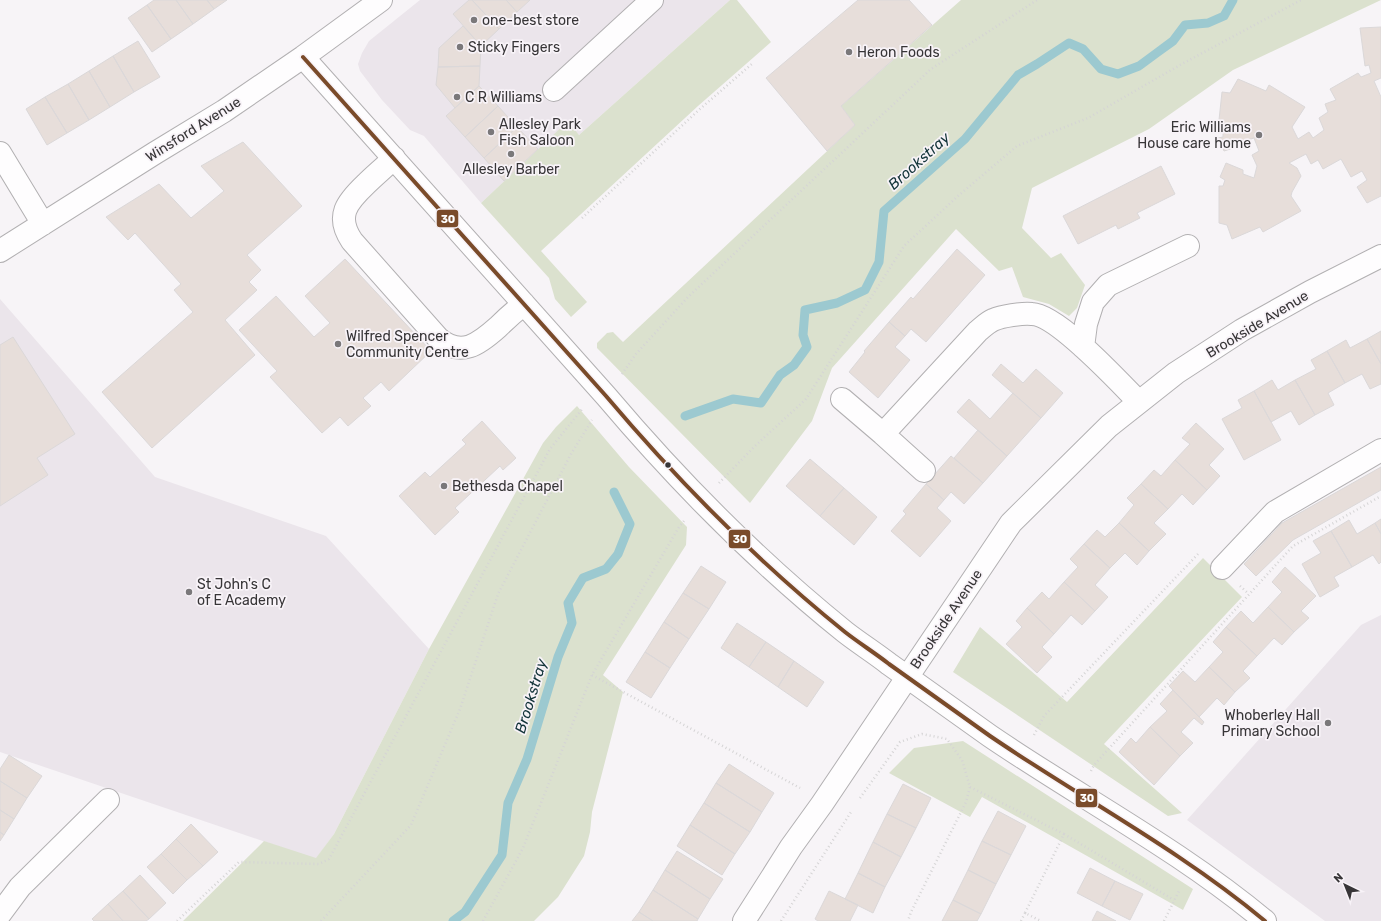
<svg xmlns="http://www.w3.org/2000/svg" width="1381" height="921" font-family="Rubik,sans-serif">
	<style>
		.built { fill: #ebe5eb }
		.green { fill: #dbe1ce }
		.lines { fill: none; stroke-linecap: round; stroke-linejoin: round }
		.stream { stroke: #9cc9d0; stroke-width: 9 }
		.building { fill: #e7deda; stroke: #dbd8d9 }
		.minor-casing { stroke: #b2b0b2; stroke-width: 24 }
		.path { stroke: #d5d4d5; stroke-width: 2.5; stroke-dasharray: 1 3; stroke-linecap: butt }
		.minor { stroke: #fefdfe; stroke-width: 22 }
		.bus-1-casing { stroke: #f8f3f8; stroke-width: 7 }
		.bus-1 { stroke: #7a4b2a; stroke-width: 4 }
		.poi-dot { fill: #7a787a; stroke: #f8f3f8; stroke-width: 1.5 }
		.bus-dot { fill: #373537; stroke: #f8f3f8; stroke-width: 1.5 }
		.labels { text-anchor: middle; stroke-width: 3.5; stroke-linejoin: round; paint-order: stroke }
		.poi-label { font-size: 14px; fill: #373537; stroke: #f8f3f8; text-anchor: start }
		.street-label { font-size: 14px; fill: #373537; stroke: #f8f3f8 }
		.water-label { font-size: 15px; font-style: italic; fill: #133439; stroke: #f8f3f8 }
		.line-badge { stroke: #f8f3f8; stroke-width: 1.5 }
		.badge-label { font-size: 11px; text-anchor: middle; font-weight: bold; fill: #fff }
	</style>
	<rect width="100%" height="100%" fill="#f7f4f7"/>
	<path class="built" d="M420,0H730L579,135L568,122L481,203L424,136L410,130L382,100L360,71L358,64L362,53L369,41Z
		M0,299L155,477L326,536L429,649L334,834L316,859L0,752Z
		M1381,615V921H1325L1187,820L1361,625Z"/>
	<path class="green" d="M730,0H737L771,42L698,106L541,251L587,302L571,317L555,299L549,278L481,203L568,121L579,135Z
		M961,0H1381L1233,70L1149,129L1032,188L1022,228L1051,258L1061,253L1085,285L1077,308L1069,316L1049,304L1023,297L1012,267L999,271L956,229L832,368L812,421L750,503L597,348V343L607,333L613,332L623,342L855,125L841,106Z
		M577,406L629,467L687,527L686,545L603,675L623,692L592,812L590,832L584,856L558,897L534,921H183L264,841L316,858L334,834L429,649L543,443L556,427Z
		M1203,558L1242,597L1104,744L1182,813L1168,816L953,672L980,627L1067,702Z
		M963,741L1193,889L1183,910L982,797L970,817L889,773L914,748Z"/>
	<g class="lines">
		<path class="stream" d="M685,416L733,399L761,403L780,375L794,365L807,347L803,335L805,310L837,303L865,290L879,262L884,211L965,139L1018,75L1037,64L1069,43L1083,49L1101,69L1118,74L1139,66L1158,52L1173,41L1185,25L1208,23L1224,16L1233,0
			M453,921L465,912L502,855L508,803L527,759L558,657L572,623L568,603L583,578L606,569L618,554L630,524L614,492"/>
	</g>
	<path class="building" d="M154,0H176L193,24L171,39L147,5Z
		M176,0H207L214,9L193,24Z
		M207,0H227L214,9Z
		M469,0H472L499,29L481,46L453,14Z
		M472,0H506L517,12L499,29Z
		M506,0H530L517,12Z
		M858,0H909L932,25L841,106L855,125L827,151L766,78Z
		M147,5L171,39L152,52L128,18Z
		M463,26L481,46L480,66L438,67L439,48Z
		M1381,27V78L1374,81L1381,97V196L1367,203L1357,187L1367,180L1362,171L1351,177L1341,159L1323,169L1318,160L1311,164L1306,154L1289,163L1297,168L1301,176L1292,192L1291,196L1301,211L1263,232L1260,227L1232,239L1227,225L1219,223V186H1223L1225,180L1220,177L1226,163L1243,170V174L1254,178L1257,166L1252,155L1259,151L1254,138L1241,142L1243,145L1224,151L1218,138L1223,137V121L1219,120L1222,92L1230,93L1238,79L1266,91L1269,85L1305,107L1292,127L1298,139L1309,132L1313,138L1324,130L1319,118L1328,112L1325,104L1336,100L1330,89L1358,73L1361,77L1371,73L1369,65L1365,66L1360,28Z
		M138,41L160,77L134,92L113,56Z
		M113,56L134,92L110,107L89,71Z
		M480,66L479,86L455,108L436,85L438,67Z
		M89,71L110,107L89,120L68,84Z
		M68,84L89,120L67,133L45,97Z
		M479,86L498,106L465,137L446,116Z
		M45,97L67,133L47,145L26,109Z
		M498,106L517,127L484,158L465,137Z
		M517,127L538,149L504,181L484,158Z
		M243,142L302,206L247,255L261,270L249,282L257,290L225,320L255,355L152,448L102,392L193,312L174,290L181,284L135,233L128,240L106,217L159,184L191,218L224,191L201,166Z
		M1161,166L1175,194L1137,213L1140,218L1118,229L1116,225L1078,244L1063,216Z
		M957,249L985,275L926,342L911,329L905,336L889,322L911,297L913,299Z
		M345,259L431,351L389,391L381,382L363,398L371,406L348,426L340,417L322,433L270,377L277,371L239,330L276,296L314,337L330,323L305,296Z
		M889,322L905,336L895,347L910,360L878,398L849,372L865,352L864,351Z
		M1381,331V364L1367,339Z
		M13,337L75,434L37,458L48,475L0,506V345Z
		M1367,339L1381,364V384L1370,389L1362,374L1345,383L1327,351L1346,340L1350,348Z
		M1327,351L1345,383L1328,393L1334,405L1315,415L1295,380L1316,369L1311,360Z
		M1001,364L1023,383L1036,369L1063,393L1041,418L992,375Z
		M1272,380L1278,390L1295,380L1315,415L1299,425L1291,411L1271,422L1254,391Z
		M1254,391L1281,440L1244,460L1222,419L1242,408L1238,400Z
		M1013,393L1041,418L1007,456L957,412L969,399L990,419Z
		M482,421L516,458L503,470L500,466L455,508L459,512L435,535L399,496L425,472L430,477L466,444L462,440Z
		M1196,423L1224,449L1209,465L1220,476L1207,490L1175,460L1190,444L1182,438Z
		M978,430L1007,456L983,483L954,458Z
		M951,456L983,483L964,504L951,492L944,500L926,484Z
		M810,459L844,488L820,516L786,486Z
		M1175,460L1207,490L1193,505L1182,494L1168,509L1141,484L1154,470L1161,476Z
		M1381,467V490L1293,540L1256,576L1244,564L1282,523Z
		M926,484L944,500L937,508L951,521L920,557L891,531L906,514L903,511Z
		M1141,484L1168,509L1154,523L1166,534L1149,551L1119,523L1134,505L1127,498Z
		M844,488L877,517L854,545L820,516Z
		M1381,519V534L1375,523Z
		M1349,520L1357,534L1375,523L1381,534V562L1379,564L1373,555L1352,567L1331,531Z
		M1119,523L1149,551L1137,565L1125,553L1110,568L1084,544L1097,530L1105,537Z
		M1331,531L1352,567L1334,577L1339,586L1320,597L1302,564L1321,553L1313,541Z
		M1084,544L1110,568L1095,585L1108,597L1095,611L1064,582L1078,567L1070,559Z
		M701,566L726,582L709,609L683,593Z
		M1285,567L1316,596L1301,611L1309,618L1294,632L1268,607L1282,592L1272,582Z
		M1064,582L1095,611L1082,625L1071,615L1054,634L1027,608L1042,592L1049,599Z
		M683,593L709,609L689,639L664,622Z
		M1268,607L1294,632L1282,645L1274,638L1257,656L1226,627L1241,611L1253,623Z
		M1027,608L1054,634L1042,647L1052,657L1037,673L1006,644L1022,627L1016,621Z
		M664,622L689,639L670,668L645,652Z
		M737,623L766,642L749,667L721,648Z
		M1226,627L1257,656L1243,671L1250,678L1235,692L1209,667L1223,652L1213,642Z
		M766,642L794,661L778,687L749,667Z
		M645,652L670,668L651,698L626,682Z
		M794,661L824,682L807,707L778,687Z
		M1209,667L1235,692L1224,705L1217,698L1199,717L1169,686L1183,671L1195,682Z
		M1173,690L1204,722L1202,725L1194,718L1181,732L1193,743L1180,756L1150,727L1167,711L1160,704Z
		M1150,727L1180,756L1154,785L1119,752L1131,738L1136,743Z
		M9,755L42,776L27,798L0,781V769Z
		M729,764L774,793L762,812L716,783Z
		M0,781L27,798L14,819L0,810Z
		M716,783L762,812L750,832L704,803Z
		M903,784L931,798L916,828L887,814Z
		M704,803L750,832L735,854L690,825Z
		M0,810L14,819L4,835L0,832Z
		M998,811L1026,826L1011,855L982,841Z
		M887,814L916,828L901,857L873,842Z
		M191,824L218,852L203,866L176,839Z
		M690,825L735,854L722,875L677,846Z
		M0,832L4,835L0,841Z
		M176,839L203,866L187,880L161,854Z
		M982,841L1011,855L996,884L968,870Z
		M873,842L901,857L885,887L858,873Z
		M677,851L723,879L710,899L665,870Z
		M161,854L187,880L173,894L147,867Z
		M1090,868L1115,881L1102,906L1077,893Z
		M665,870L710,899L698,919L653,890Z
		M968,870L996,884L981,914L953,900Z
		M858,873L885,887L873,913L845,899Z
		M140,875L166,903L149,919L123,891Z
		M1115,881L1143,894L1130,920L1102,906Z
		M653,890L698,919L697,921H653L639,912Z
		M123,891L149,919L146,921H123L108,904Z
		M829,891L858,905L850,921H818L815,919Z
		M953,900L981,914L977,921H942Z
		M108,904L123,921H94L92,919Z
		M1097,911L1116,921H1092Z
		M639,912L653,921H632Z"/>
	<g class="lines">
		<defs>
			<path id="minor" d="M303,57L606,396C678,481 758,562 845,632C859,643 875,653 889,664C923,688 956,712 990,736C1081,798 1180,850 1265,921
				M554,90L652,0
				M0,153L43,224
				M394,158C385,167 375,175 366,184C347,202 335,216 352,241L438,338C461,358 479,344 498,327C506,319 515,311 524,304
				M0,251L155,153L224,111L303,57L381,0
				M1083,347L1086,324L1093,302L1108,285L1188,246
				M842,399L883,434L978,331C983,327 988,322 993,320C1002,316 1022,313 1032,314C1058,315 1119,382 1139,402
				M883,434L924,471
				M1222,568L1275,512L1381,450
				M0,914L20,887L108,800
				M744,921L791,847L822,804L1011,523L1109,426L1176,373L1242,330L1310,292L1381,256"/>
		</defs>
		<use href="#minor" class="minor-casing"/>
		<path class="path" d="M582,218L700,109L753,63
			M622,374L636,354L688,297L931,69L1037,0
			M719,483L755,446L806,399L904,246L958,196L1017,146L1088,118L1180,65L1301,0
			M1240,586L1249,594
			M592,675L800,788
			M1034,735L1044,716L1198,554
			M1091,771L1094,765L1293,546L1381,496
			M970,787L1064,834L1025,913L1041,921
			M860,798L900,742L922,734L947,739L962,760L970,787L966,802L911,912L908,921
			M1064,834L1174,900
			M177,921L239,862L319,864L329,859L550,449L583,408
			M321,921L411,825L460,709L498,594L571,454L592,420
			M483,921L523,848L592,675L679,527L684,521
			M781,921L851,812
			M1021,921L1025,913
			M1164,921L1180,889"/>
		<use href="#minor" class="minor"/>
		<defs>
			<path id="bus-1" d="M303,57L606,396C678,481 758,562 845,632C859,643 875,653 889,664C923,688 956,712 990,736C1081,798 1180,850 1265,921"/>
		</defs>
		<use href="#bus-1" class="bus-1-casing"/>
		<use href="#bus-1" class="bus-1"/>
	</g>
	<g class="poi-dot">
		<circle cx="474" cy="20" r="4"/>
		<circle cx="460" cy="47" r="4"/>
		<circle cx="849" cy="52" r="4"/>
		<circle cx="457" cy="97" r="4"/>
		<circle cx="491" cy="132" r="4"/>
		<circle cx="1259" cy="135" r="4"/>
		<circle cx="511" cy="154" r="4"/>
		<circle cx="338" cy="344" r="4"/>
		<circle cx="444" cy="486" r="4"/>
		<circle cx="189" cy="592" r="4"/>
		<circle cx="1328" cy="723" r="4"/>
	</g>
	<circle class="bus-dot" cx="668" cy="465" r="3.5"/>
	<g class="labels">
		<g class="poi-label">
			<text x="482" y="25">one-best store</text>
			<text x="468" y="52">Sticky Fingers</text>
			<text x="857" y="57">Heron Foods</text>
			<text x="465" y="102">C R Williams</text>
			<text x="499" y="129">Allesley Park<tspan x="499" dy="16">Fish Saloon</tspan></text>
			<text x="1251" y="132" text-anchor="end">Eric Williams<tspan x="1251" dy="16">House care home</tspan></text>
			<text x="511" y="174" text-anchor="middle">Allesley Barber</text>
			<text x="346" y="341">Wilfred Spencer<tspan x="346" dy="16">Community Centre</tspan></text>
			<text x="452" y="491">Bethesda Chapel</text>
			<text x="197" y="589">St John's C<tspan x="197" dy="16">of E Academy</tspan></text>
			<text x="1320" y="720" text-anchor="end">Whoberley Hall<tspan x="1320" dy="16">Primary School</tspan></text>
		</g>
		<g class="street-label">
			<text transform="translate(193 129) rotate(-32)" y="5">Winsford Avenue</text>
			<text transform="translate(1257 324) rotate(-31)" y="5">Brookside Avenue</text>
			<text transform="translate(946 619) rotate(-56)" y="5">Brookside Avenue</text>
		</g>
		<g class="water-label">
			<text transform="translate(919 161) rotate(-42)" y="5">Brookstray</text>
			<text transform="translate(531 696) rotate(-73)" y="5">Brookstray</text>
		</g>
	</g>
	<g class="line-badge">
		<rect x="436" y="209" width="23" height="19" rx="4" fill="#7a4b2a"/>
		<rect x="728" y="529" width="23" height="20" rx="4" fill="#7a4b2a"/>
		<rect x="1075" y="788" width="23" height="20" rx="4" fill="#7a4b2a"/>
	</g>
	<g class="badge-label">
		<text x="448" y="223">30</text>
		<text x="740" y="543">30</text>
		<text x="1087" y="802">30</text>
	</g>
	<g transform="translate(1345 885) rotate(317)" stroke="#f8f3f8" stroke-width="3" paint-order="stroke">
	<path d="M0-3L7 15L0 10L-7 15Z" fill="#373537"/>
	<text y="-6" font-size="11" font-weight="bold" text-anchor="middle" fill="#373537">N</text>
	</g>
</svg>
